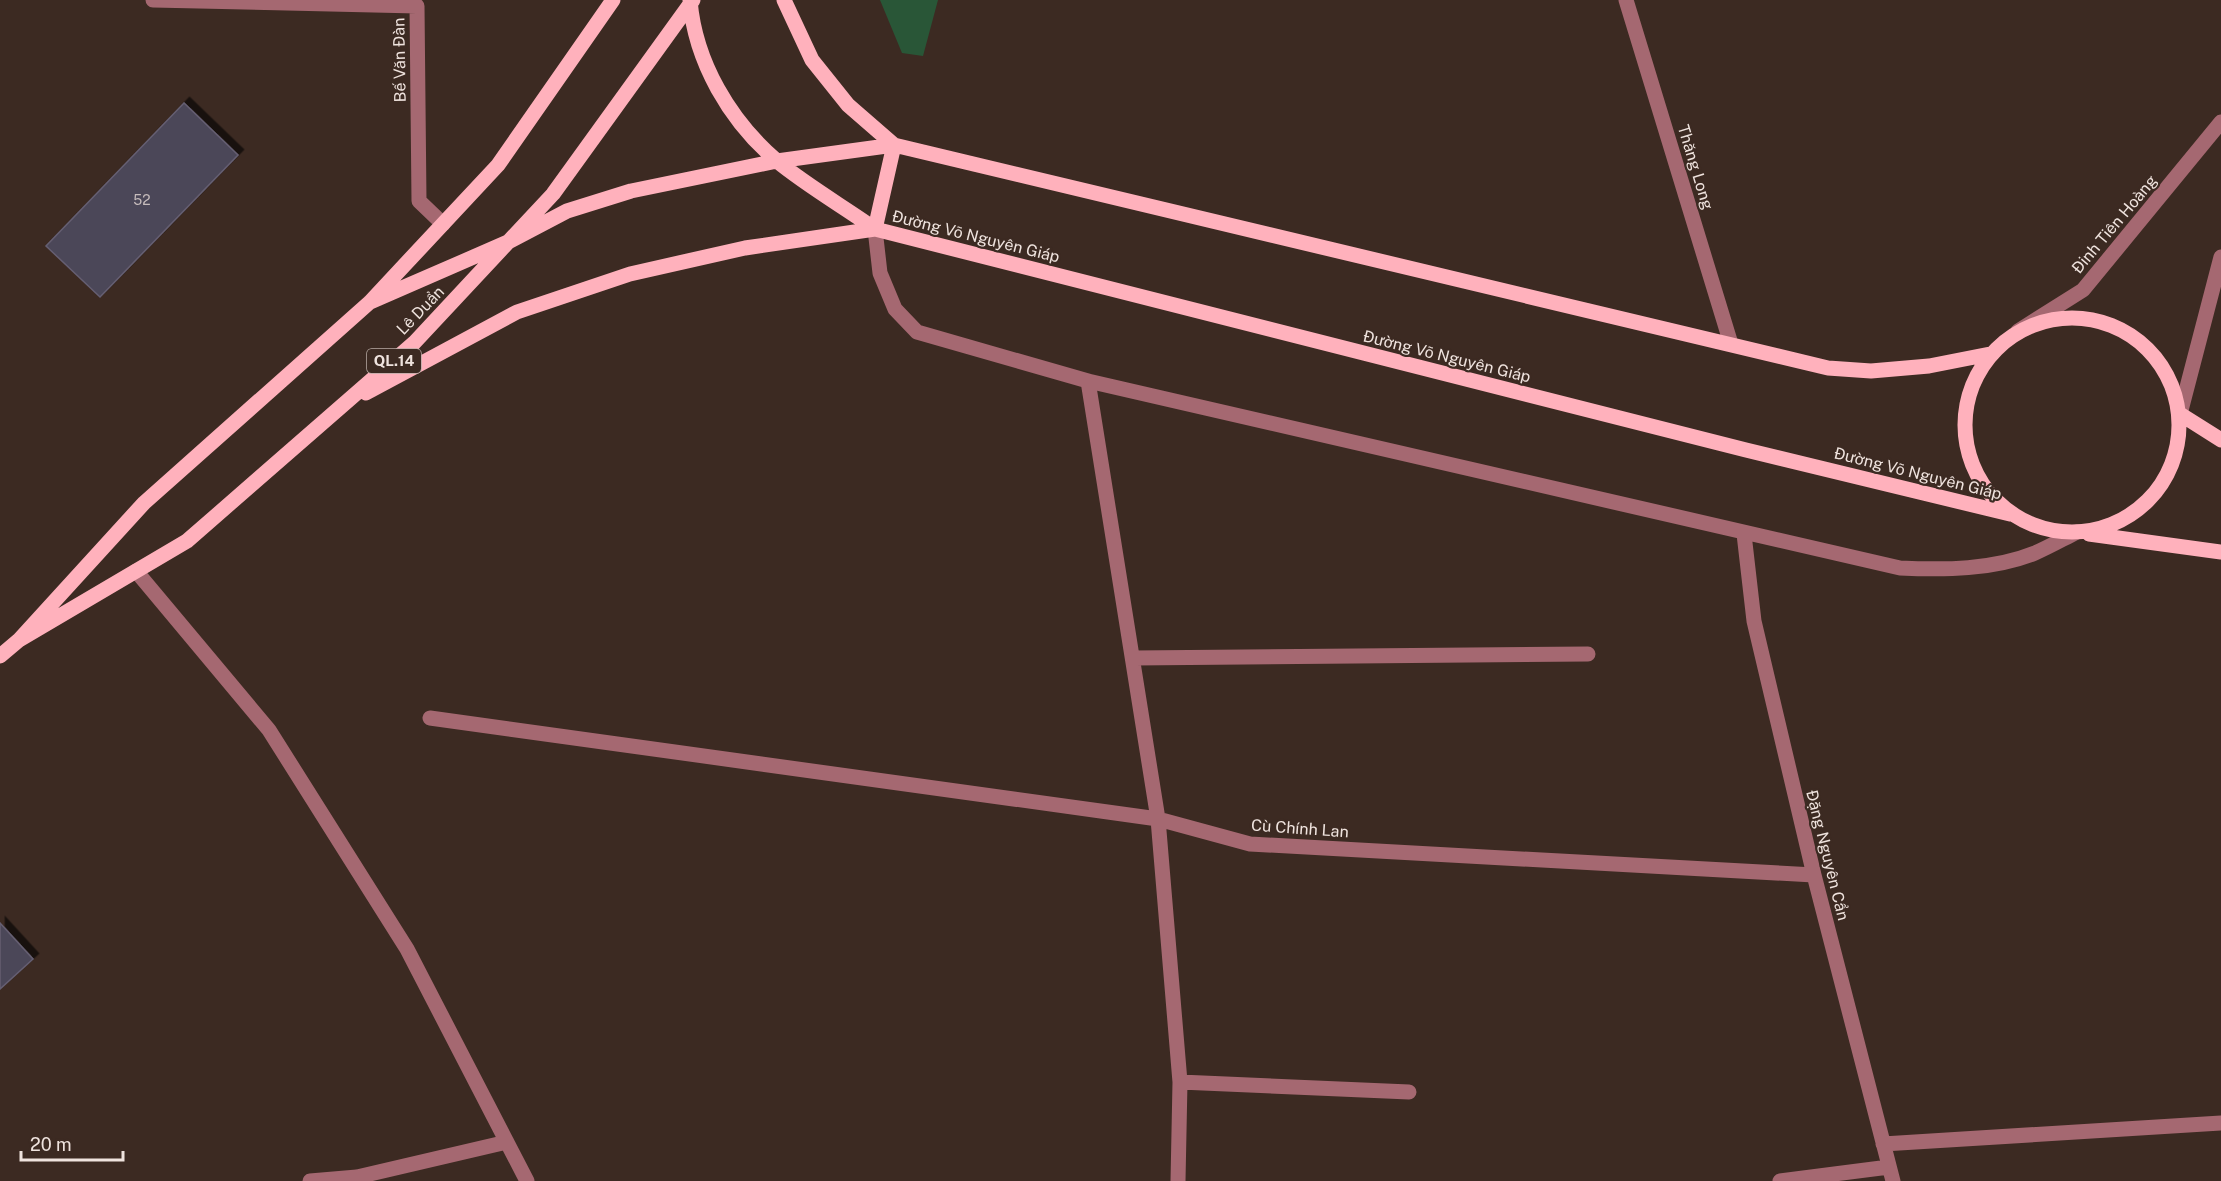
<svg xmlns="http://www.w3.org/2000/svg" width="2221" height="1181" font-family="'Public Sans',sans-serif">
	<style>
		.green { fill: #295637 }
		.building { fill: #4c4658; stroke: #655f72; stroke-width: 1.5; filter: url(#shadow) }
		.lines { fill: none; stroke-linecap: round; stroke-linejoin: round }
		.minor { stroke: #a56871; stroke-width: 15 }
		.major { stroke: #ffb1bc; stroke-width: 15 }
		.labels { text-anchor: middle; stroke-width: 4.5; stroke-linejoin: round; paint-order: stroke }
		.number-label { font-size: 14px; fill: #c6bcbc }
		.shield { fill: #3c2a22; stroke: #b9aca6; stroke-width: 1.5 }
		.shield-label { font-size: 15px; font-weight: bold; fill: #efe3de }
		.street-label { font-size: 16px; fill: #efe3de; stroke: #3c2a22 }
	</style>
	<defs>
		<filter id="shadow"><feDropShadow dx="5.5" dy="-5.5" stdDeviation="0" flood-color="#0009"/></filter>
	</defs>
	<rect width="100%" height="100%" fill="#3c2a22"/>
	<path class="green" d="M880,0H938L923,56L902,53Z"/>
	<path class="building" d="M184,103L238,155L100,297L46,246Z
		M0,923L33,959L0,989Z"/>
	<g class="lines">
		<path class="minor" d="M153,0L417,6L419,201L443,224
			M1626,0L1731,344
			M875,229L880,273L895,309L917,332L1088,381L1900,568C1944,570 1993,570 2035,553C2049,547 2063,539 2077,532
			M2018,331L2083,290L2221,122
			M1088,381L1158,819L1180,1082L1409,1092
			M2180,414L2221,257
			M1744,534L1754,621L1814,875L1893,1181
			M136,571L269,730L407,949L527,1181
			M1134,658L1588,654
			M430,718L1158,819L1250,844L1814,875
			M1883,1144L2221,1123
			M310,1181L357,1177L507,1142
			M1178,1181L1180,1082
			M1780,1181L1889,1167"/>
		<path class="major" d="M690,0C695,62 730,121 777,161C806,185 844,207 875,229L1746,450L2010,514
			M784,0L812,60L848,105L894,145
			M875,229L894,145
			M370,302L508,242L567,211L631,191L777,161L894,145L1828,368L1871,371L1929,366L1990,354
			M1965 425a107 107 0 1 1 214 0a107 107 0 1 1-214 0Z
			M366,393L517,312L630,274L745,248L875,229
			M2180,414L2221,440
			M2089,534L2221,552
			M19,640L187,541L414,343L553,194L693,0
			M0,656L19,640L144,503L370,302L498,165L613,0"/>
	</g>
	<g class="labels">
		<g class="number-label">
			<text x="142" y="205">52</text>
		</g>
		<rect class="shield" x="367" y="349" width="54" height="24" rx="4.5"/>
		<g class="shield-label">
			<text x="394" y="366">QL.14</text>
		</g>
		<g class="street-label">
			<text transform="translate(399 60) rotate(-91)" y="6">Bế Văn Đàn</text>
			<text transform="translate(1696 167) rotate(73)" y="6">Thăng Long</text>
			<text transform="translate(2114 224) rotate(-50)" y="6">Đinh Tiên Hoàng</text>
			<text transform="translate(976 236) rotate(14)" y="6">Đường Võ Nguyên Giáp</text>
			<text transform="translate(420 310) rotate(-46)" y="6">Lê Duẩn</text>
			<text transform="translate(1447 356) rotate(14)" y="6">Đường Võ Nguyên Giáp</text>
			<text transform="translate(1918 473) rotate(14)" y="6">Đường Võ Nguyên Giáp</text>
			<text transform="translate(1300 828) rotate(4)" y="6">Cù Chính Lan</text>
			<text transform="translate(1828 855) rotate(76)" y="6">Đặng Nguyên Cẩn</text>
		</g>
	</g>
	<path d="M21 1151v9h102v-9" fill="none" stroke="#efe3de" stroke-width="3"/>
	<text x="30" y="1151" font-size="18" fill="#efe3de" stroke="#3c2a22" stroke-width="4.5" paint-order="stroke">20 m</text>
</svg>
